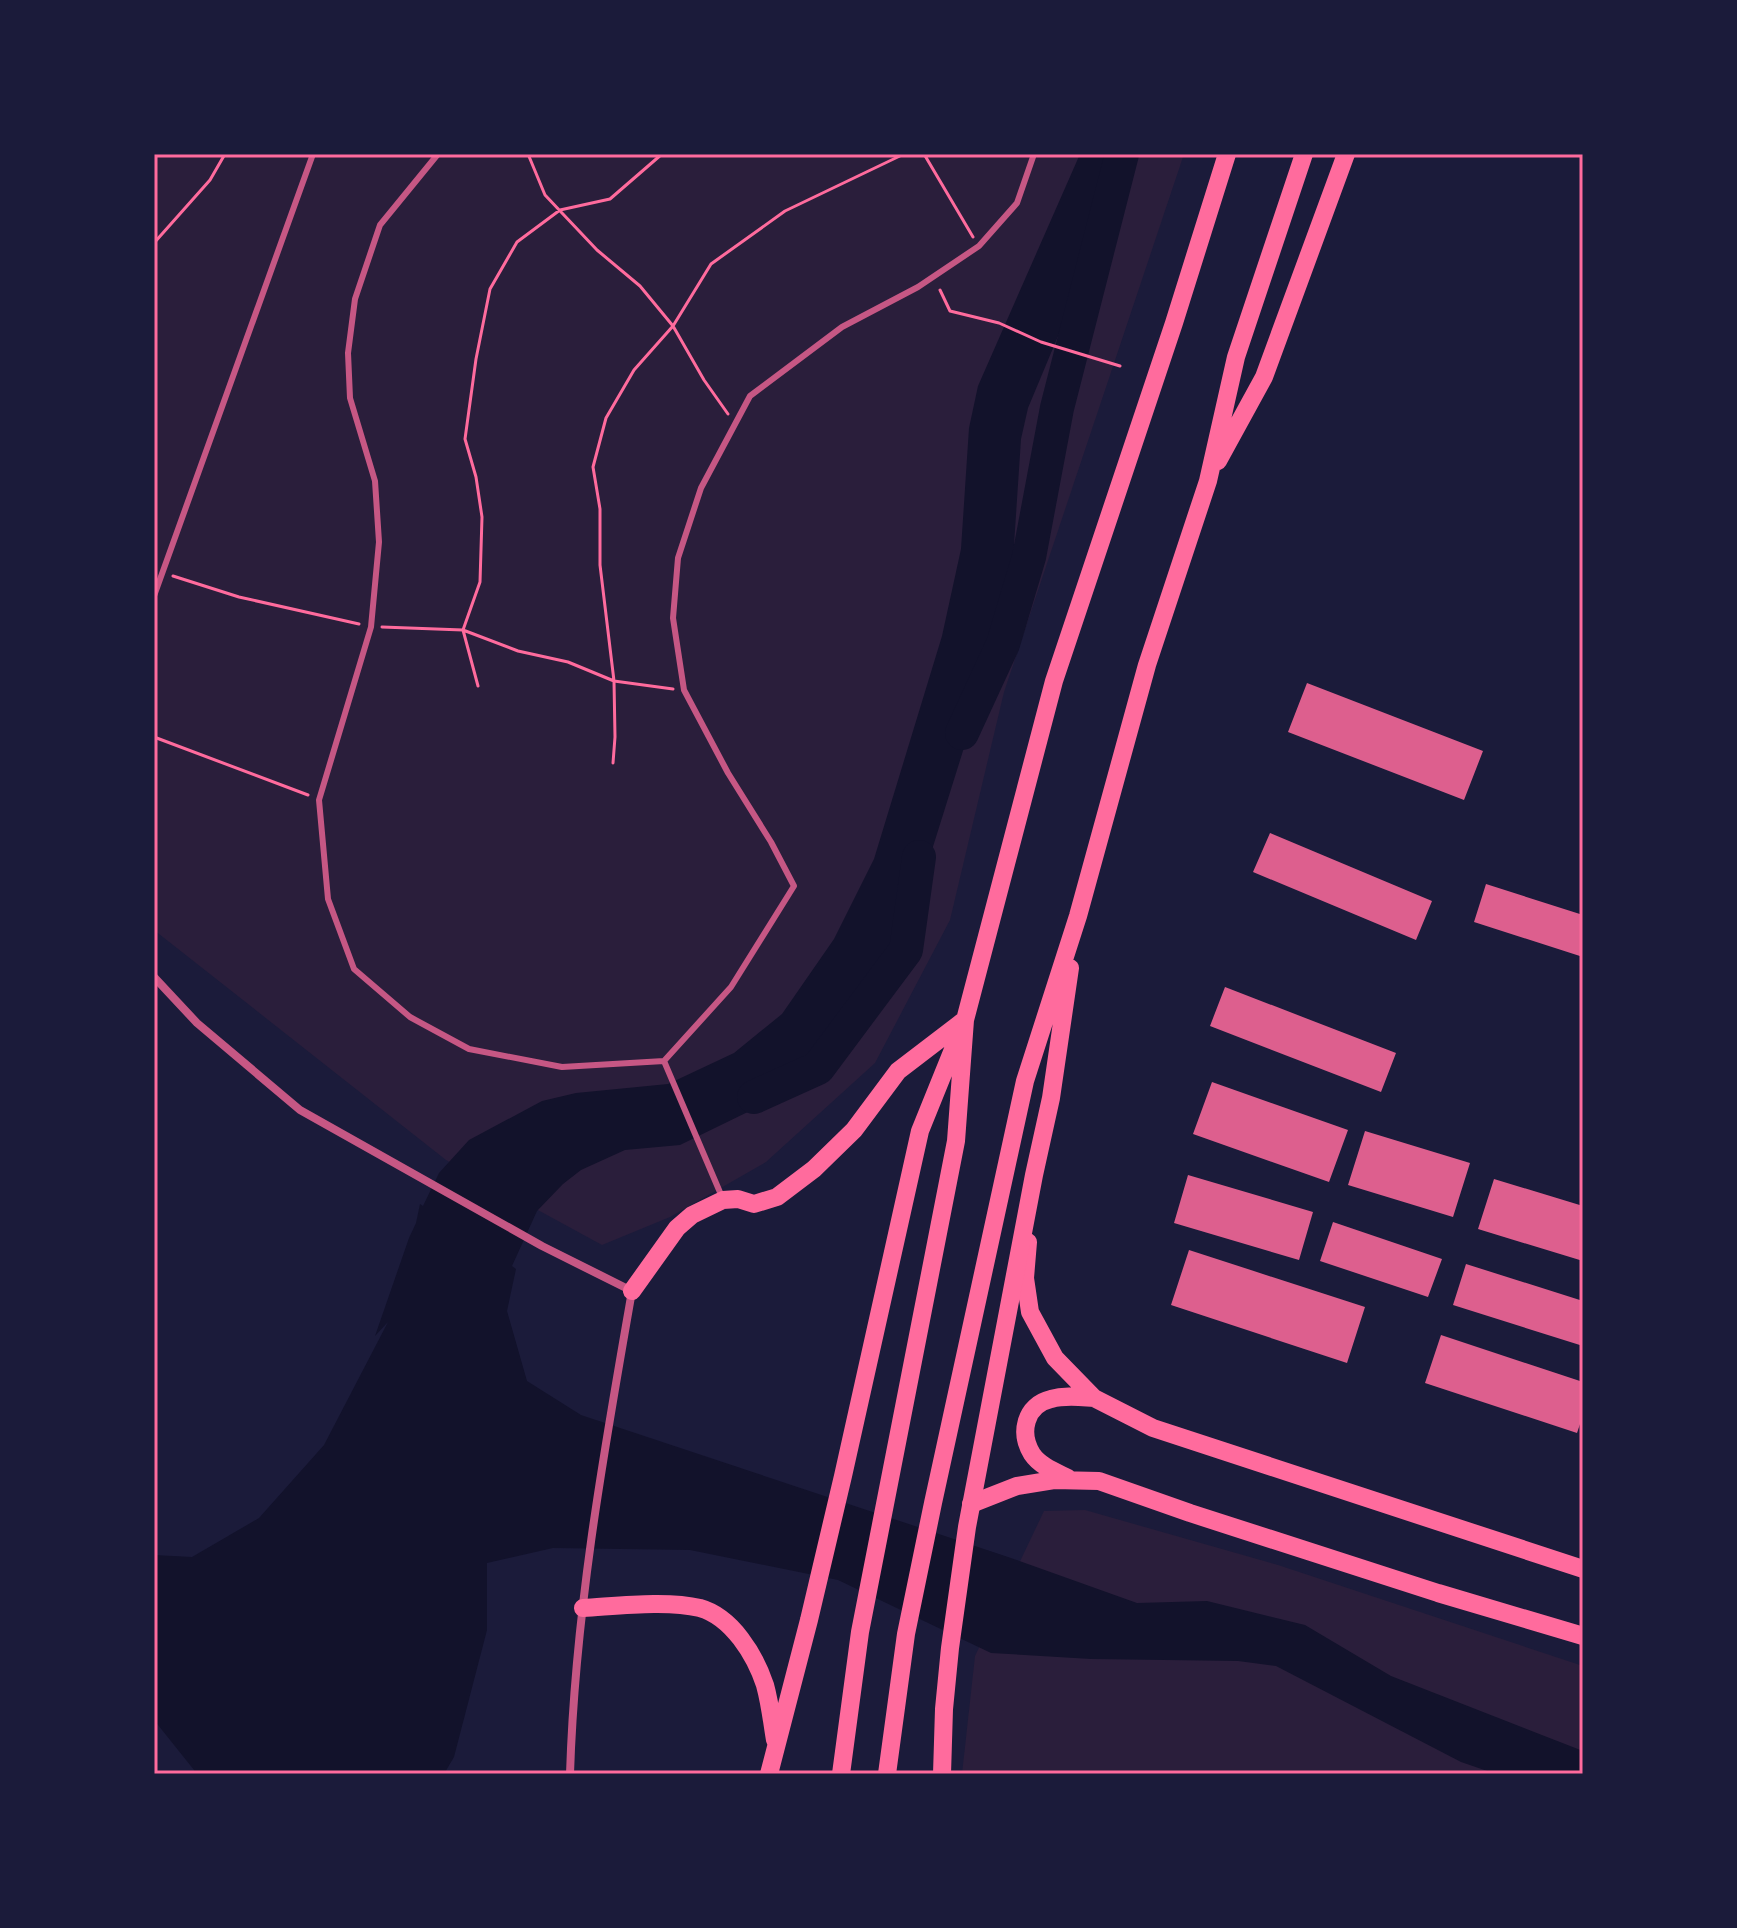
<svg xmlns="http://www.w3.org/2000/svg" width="1737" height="1928" font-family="Barlow,sans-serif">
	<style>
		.green { fill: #2a1e3b }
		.water { fill: #12122b }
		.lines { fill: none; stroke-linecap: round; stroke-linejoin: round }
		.river { stroke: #12122b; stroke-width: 34 }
		.building { fill: #dd5f8e }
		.path { stroke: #ff6b9d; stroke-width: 3 }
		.service { stroke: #c65784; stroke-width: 6 }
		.minor { stroke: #c65784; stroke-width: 8 }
		.primary { stroke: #ff6b9d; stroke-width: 18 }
		.trunk { stroke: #ff6b9d; stroke-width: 18 }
		.neatline { fill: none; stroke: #ff6b9d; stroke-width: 3 }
	</style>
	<rect width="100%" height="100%" fill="#1b1b3a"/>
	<path class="green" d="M154,154H1184L1004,692L950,920L875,1063L766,1162L670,1217L602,1245L446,1160L154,930Z
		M1085,1510L1278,1565L1583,1666V1774H962L975,1656L1044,1511Z"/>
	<path class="water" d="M1080,154H1132L1122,183L1028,408L1021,439L1013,560L993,655L921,885L878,973L814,1064L758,1107L680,1145L625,1150L581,1170L563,1184L537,1211L512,1266L516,1269L507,1311L527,1381L581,1415L1008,1557L1137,1603L1207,1601L1305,1625L1391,1676L1583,1751V1774H1496L1461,1762L1276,1666L1238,1661L1091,1659L991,1653L838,1580L690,1550L553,1548L487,1563V1630L454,1757L444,1774H195L194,1770L154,1720V1555L192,1557L259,1518L324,1445L388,1322L375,1336L409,1238L416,1223L420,1204L423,1206L439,1173L469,1140L542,1101L576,1093L668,1084L734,1053L782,1014L834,939L874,859L942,636L961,549L969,428L978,386Z"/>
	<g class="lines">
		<path class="river" d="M962,733L1003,644L1029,557L1057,408L1122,154
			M754,1097L818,1068L906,950L919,857"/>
	</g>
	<path class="building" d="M1307,683L1483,751L1464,800L1288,732Z
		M1270,833L1432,901L1416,940L1253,872Z
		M1486,884L1583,915V957L1474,922Z
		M1225,987L1396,1053L1381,1092L1210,1026Z
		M1212,1082L1348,1130L1329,1182L1193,1134Z
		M1365,1131L1470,1163L1453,1217L1348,1185Z
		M1188,1175L1313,1212L1299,1260L1174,1223Z
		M1494,1179L1583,1206V1261L1478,1229Z
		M1333,1222L1442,1259L1428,1297L1320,1261Z
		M1189,1250L1365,1307L1347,1363L1171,1305Z
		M1466,1264L1583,1301V1346L1453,1305Z
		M1441,1335L1583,1382V1415L1577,1433L1425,1383Z"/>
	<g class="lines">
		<path class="path" d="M528,154L545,195L597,250L640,286L673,326L704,380L728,414
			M924,154L973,237
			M154,243L210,180L225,154
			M940,290L950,311L999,323L1041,342L1120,366
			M173,576L239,597L359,624
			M382,627L463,630L518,651L568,662L614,681L673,689
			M478,686L463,630L480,582L482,517L476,477L465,439L476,359L490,289L517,242L560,210L610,199L662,154
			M154,737L308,795
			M613,763L615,737L614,681L600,565V509L593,467L606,418L634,370L673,326L711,264L785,211L904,154"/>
		<path class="service" d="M438,154L380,225L355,299L348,353L350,398L375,481L379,542L371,627L319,800L328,899L354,969L410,1017L469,1049L562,1067L664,1061L731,987L794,886L771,842L728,773L684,690L673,618L678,558L701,488L750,396L842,327L918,287L979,246L1017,203L1034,154
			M154,596L313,154
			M664,1061L722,1197"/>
		<path class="minor" d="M154,977L197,1023L300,1110L542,1246L632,1291C604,1451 575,1612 570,1774"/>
		<path class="primary" d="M1028,1242L1025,1278L1030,1312L1055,1358L1094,1398L1153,1428L1583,1569
			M1068,1478C1056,1472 1040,1466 1032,1454C1019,1433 1025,1405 1051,1399C1065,1395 1079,1397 1094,1398
			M971,1504L1017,1486L1054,1480L1099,1481L1190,1513L1438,1593L1583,1636"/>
		<path class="trunk" d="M1218,461L1264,377L1346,154
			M632,1291L677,1228L692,1215L723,1200L738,1199L754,1204L777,1197L814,1169L854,1130L898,1071L962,1022
			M583,1608C618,1606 667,1600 700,1608C732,1617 755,1655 765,1685C770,1703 772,1722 775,1740
			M769,1774L809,1620L843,1476L920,1131L958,1037
			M841,1774L860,1632L956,1141L965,1020L1054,681L1174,323L1227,154
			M887,1774L906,1634L933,1503L1025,1081L1078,916L1147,665L1208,481L1236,357L1304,154
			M942,1774L944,1709L950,1648L967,1527L1034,1175L1051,1098L1070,968"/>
	</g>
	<rect width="1737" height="1928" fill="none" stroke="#1b1b3a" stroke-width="312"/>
	<rect x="156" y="156" width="1425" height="1616" class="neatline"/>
</svg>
